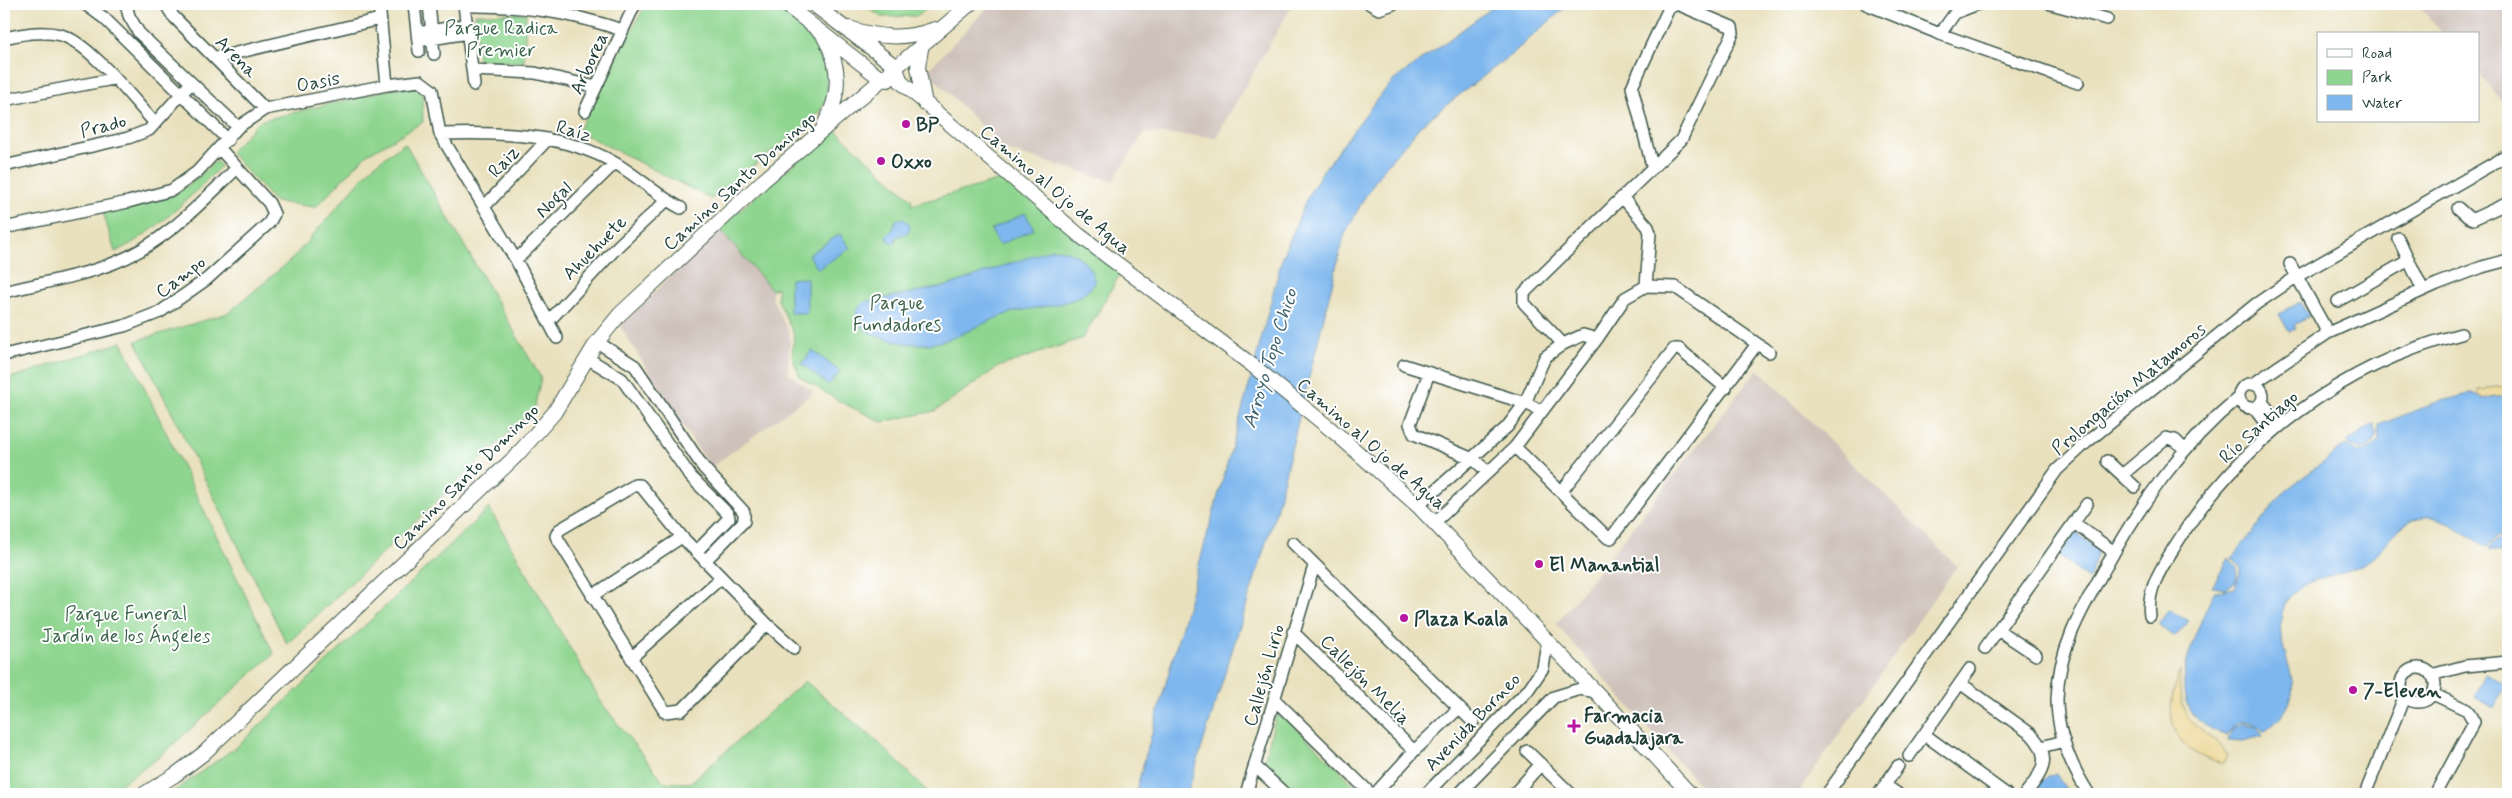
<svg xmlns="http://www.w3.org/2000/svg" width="2512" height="798" font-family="Mynerve,sans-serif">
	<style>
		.industrial { fill: #cec1ba }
		.green { fill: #8ed58f; stroke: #568962 }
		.sand { fill: #eeda9e; stroke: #868c69 }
		.water { fill: #7eb7ee; stroke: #4e7a91 }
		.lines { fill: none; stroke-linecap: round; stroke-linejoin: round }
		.minor-casing { stroke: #3d5649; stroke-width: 14 }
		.tertiary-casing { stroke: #3d5649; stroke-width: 16 }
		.minor { stroke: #fff; stroke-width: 11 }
		.tertiary { stroke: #fff; stroke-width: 14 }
		.poi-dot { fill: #b5179e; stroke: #fff; stroke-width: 2 }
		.labels { text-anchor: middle; stroke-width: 4; stroke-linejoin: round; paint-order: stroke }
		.park-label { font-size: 19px; fill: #3b634b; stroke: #fff }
		.street-label { font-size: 19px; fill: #1f3d34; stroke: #fff }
		.poi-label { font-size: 19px; font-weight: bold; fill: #1f3d34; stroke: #fff; text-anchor: start }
		.water-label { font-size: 20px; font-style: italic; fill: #3c626c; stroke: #fff }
	</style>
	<rect width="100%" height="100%" fill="#fff"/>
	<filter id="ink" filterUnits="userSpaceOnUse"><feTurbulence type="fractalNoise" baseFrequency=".02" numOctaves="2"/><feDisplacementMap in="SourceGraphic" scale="10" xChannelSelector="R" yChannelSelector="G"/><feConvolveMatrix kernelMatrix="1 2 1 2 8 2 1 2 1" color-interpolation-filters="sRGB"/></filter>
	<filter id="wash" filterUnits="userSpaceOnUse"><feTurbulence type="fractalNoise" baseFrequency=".0096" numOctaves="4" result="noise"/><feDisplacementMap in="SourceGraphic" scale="20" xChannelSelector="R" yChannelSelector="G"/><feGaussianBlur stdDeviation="1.12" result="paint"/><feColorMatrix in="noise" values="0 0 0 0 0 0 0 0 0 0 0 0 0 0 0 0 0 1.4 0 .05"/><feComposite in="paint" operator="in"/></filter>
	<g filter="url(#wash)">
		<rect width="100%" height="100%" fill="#e9e1be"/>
		<path class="industrial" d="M991,4H1293L1216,137L1144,133L1113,181L1005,150L927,71Z
			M2417,4H2508V108L2478,73V34H2443Z
			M719,228L772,290V298L790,335L788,373L814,392L710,468L620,326Z
			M1758,369L1957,566L1797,794H1707L1556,624Z"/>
		<path class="green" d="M646,4H776L823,40L828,54L827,100L815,118L711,199L578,131Z
			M862,4H932L918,16L882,17Z
			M526,13L524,62H478L475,14Z
			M408,85L422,88L423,122L366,155L316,207L275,202L230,152L259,121Z
			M834,129L912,200L911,205L1011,177L1123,269L1083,338L998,367L935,411L882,422L839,401L800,377L792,356L794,335L778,300L777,287L772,290L719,228Z
			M405,143L541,378L534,409L287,644L136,341L228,313L292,259L373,166Z
			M216,161L221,166C189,198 157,232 115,252L103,212L174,195L189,185Z
			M122,342L274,654L157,759L106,794H4V380Z
			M489,508L603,705L664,782L690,783L805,681L879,743L930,794H170L239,745Z
			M1280,715L1285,717L1364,794H1297L1264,761L1276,716Z"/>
		<path class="sand" d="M2508,386V396L2485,398L2478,393V389Z
			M2180,670C2179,690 2179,713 2197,727C2210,737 2220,742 2228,756L2223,764C2170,751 2162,717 2180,670Z"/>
		<path class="water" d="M1497,4H1569L1512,54L1422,124L1381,172L1363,200L1344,236L1276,511L1187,794H1135L1251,378L1281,262L1307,198L1322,172L1377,99L1393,81Z
			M1025,213L1034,229L999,245L991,230Z
			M903,218L909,224L910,229L907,233L896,237L895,243H891L886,236L893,229L896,220Z
			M840,234L850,248L818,269L808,255Z
			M1052,249C1074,249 1090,261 1095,283C1077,309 1034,305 1007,314C959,331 942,355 887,339C874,336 863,330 856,319L857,310L864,302L947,286Z
			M807,278V313H790V279Z
			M2300,302L2309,317L2294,325L2296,329L2289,332L2279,314Z
			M812,350L840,372L828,385L802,364Z
			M2473,393L2484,399L2508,396V535C2498,533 2493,539 2487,547C2467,537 2444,514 2423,517C2398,520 2387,548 2368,561C2342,579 2296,574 2284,607C2266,655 2325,687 2264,732C2250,717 2236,718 2227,736C2215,731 2199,723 2192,713C2169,684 2201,621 2214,592L2235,588L2241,568L2232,558L2286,490L2346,445L2356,452L2369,450L2379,441V425L2434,403Z
			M2374,424L2377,435L2370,447L2360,449L2350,446L2347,441Z
			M2076,532L2098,551L2089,580L2059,555Z
			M2502,537H2508V554L2489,550L2492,543Z
			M2229,558L2237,568L2236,581L2226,589L2212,587Z
			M2169,610L2189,621L2175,637L2158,624Z
			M2486,673L2507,685L2493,708L2474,697Z
			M2244,723L2256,726L2263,736L2243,741L2228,740L2233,728Z
			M2056,774L2069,794H2033L2038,782Z"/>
	</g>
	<g filter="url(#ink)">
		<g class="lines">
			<defs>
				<path id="minor" d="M85,4L104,18L228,140
					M126,4L129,16L139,33L238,127
					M172,4L168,8L173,16L265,109
					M379,4L387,85
					M414,4L419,51
					M429,4L434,54
					M464,4L474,85
					M1370,4L1379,9L1393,4
					M1866,4L1940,34L2078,83
					M2051,4L2107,19
					M465,6C522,5 568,12 622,30
					M417,33L467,25
					M1940,34L1955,13L1978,4
					M4,38C22,34 41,30 61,35C90,43 133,100 155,123
					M418,41L468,33
					M215,58L380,19
					M472,70L535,73L596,87
					M4,100L113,79
					M585,111L635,4
					M440,134C498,132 563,133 615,163C638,176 657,196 681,208
					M4,166L128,138L149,130L191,83
					M1622,197L1648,227L1650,233L1646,286
					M484,207L548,139
					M2458,208L2468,217L2473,219L2508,203
					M4,228L128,202L172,190L197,172L238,127L265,109L387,85L420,81L432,90L440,134L516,260L557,338
					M2398,238L2423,290
					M516,260L615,163
					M2290,264L2328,333
					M4,292C40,283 79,277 114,263C163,244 201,203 237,168
					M2338,301L2409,260
					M549,321L619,245L667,200
					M597,342L635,366L703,467L744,512V521L705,561
					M1563,344L1524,303V293L1681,140L1733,33L1732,27L1677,4L1669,8L1632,87L1652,166
					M4,355L124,326L160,312L207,279L269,223L274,214L269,203L220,149
					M587,358L622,379L691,477L728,514L729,518L696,552
					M1404,365L1525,403L1542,411
					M1429,373L1410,424L1414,434L1473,459L1488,472
					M2239 396a12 12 0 1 1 24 0a12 12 0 1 1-24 0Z
					M2253,384L2328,333L2437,284L2482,267L2508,260
					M2262,402L2281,425
					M2254,408L2272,432
					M1515,447L1608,538H1611L1757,344
					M2107,461L2135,487
					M2122,475L2166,438L2175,440L2184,449
					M1561,492L1674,349H1679L1726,388
					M1418,506L1507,427L1525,403L1545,357L1563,344L1583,335L1597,339
					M1434,523L1515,447L1597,339L1625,298L1646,286L1675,287L1769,352
					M2074,523L2114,552
					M1293,543L1473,722
					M592,596L682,537
					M2150,616C2146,590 2162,567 2175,546C2238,443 2343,364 2461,334
					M767,624L682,710L665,712L556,536L559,530L635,485H640L682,537L767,624L794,648
					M1998,630L2036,655
					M1293,632L1414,751
					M1985,648L2087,504
					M631,658L721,578
					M2401 685a17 17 0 1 1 34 0a17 17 0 1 1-34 0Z
					M2431,675L2465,666L2508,662
					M1960,683L2031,734C2053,757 2043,773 2025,794
					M2433,694L2467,710L2474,722L2435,794
					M1275,700L1371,794
					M1925,735L2006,794
					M2041,747L2064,741
					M1527,751L1571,794
					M1909,756L1970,669
					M1255,766L1285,794
					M1885,785L1898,794
					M1246,794L1314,566
					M1375,794L1414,751L1459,708
					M1426,794L1528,690L1543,668L1547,642
					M1459,794L1554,697L1580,689L1596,692
					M1514,794L1541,764
					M1827,794L2057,470L2087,442L2256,304L2296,277L2508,155
					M1879,794L1898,766
					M2089,794C2071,766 2057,733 2057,699C2058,651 2080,612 2103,572C2139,506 2180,446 2239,397
					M2365,794L2405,695"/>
				<path id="tertiary" d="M785,4L881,79L888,80
					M813,4L895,66L901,82L1079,235L1252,365L1339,436L1418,506L1596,692L1690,794
					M849,28C879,38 905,40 935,29
					M824,37C841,66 841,96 824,125
					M922,43L918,67L925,104
					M144,794L175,775L203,754L516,456L554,413L597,342L620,314L763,181L970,4"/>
			</defs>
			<use href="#minor" class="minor-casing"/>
			<use href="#tertiary" class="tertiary-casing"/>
			<use href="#minor" class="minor"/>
			<use href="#tertiary" class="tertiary"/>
		</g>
	</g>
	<g class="poi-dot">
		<circle cx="906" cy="124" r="5"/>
		<circle cx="881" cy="161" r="5"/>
		<circle cx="1539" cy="564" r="5"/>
		<circle cx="1404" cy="618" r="5"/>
		<circle cx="2353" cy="690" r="5"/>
		<path d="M1571.5 718.5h5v5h5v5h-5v5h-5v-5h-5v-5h5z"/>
	</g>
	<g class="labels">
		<g class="park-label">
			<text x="501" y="34">Parque Radica<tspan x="501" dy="22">Premier</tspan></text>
			<text x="897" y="309">Parque<tspan x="897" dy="22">Fundadores</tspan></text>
			<text x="126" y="620">Parque Funeral<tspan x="126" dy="22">Jardín de los Ángeles</tspan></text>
		</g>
		<g class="street-label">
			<text transform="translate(237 56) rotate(45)" y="7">Arena</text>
			<text transform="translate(588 63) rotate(-65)" y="7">Arborea</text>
			<text transform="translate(318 81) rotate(-11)" y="7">Oasis</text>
			<text transform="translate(103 125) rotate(-14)" y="7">Prado</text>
			<text transform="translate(574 130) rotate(17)" y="7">Raíz</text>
			<text transform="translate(503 161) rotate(-47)" y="7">Raiz</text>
			<text transform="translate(739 180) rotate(-42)" y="7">Camino Santo Domingo</text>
			<text transform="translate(1056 189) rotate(40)" y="7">Camino al Ojo de Agua</text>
			<text transform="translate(553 199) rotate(-44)" y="7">Nogal</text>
			<text transform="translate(594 247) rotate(-45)" y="7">Ahuehuete</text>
			<text transform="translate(180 276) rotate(-37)" y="7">Campo</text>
			<text transform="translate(2128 388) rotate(-40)" y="7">Prolongación Matamoros</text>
			<text transform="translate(2258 426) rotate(-42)" y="7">Río Santiago</text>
			<text transform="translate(1372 443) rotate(41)" y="7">Camino al Ojo de Agua</text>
			<text transform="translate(465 476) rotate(-45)" y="7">Camino Santo Domingo</text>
			<text transform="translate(1263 675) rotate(-74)" y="7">Callejón Lirio</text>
			<text transform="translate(1366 679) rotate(45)" y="7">Callejón Melia</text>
			<text transform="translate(1472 721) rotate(-46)" y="7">Avenida Borneo</text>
		</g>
		<g class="poi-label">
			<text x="916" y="131">BP</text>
			<text x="891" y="168">Oxxo</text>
			<text x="1549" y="571">El Manantial</text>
			<text x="1414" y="625">Plaza Koala</text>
			<text x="2363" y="697">7-Eleven</text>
			<text x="1584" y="722">Farmacia<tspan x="1584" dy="22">Guadalajara</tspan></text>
		</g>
		<g class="water-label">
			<text transform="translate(1269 358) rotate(-73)" y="7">Arroyo Topo Chico</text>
		</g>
	</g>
	<rect width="2512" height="798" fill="none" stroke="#fff" stroke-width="20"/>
	<rect x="2317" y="32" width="162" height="90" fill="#ffffff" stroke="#a5b1ae"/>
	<rect x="2327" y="49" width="25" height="8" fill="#ffffff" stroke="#a5b1ae"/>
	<text x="2362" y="58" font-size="15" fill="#1f3d34">Road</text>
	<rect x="2327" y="70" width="25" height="15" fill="#8ed58f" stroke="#a5b1ae"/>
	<text x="2362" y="82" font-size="15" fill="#1f3d34">Park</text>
	<rect x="2327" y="95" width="25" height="15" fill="#7eb7ee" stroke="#a5b1ae"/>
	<text x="2362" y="108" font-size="15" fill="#1f3d34">Water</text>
</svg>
